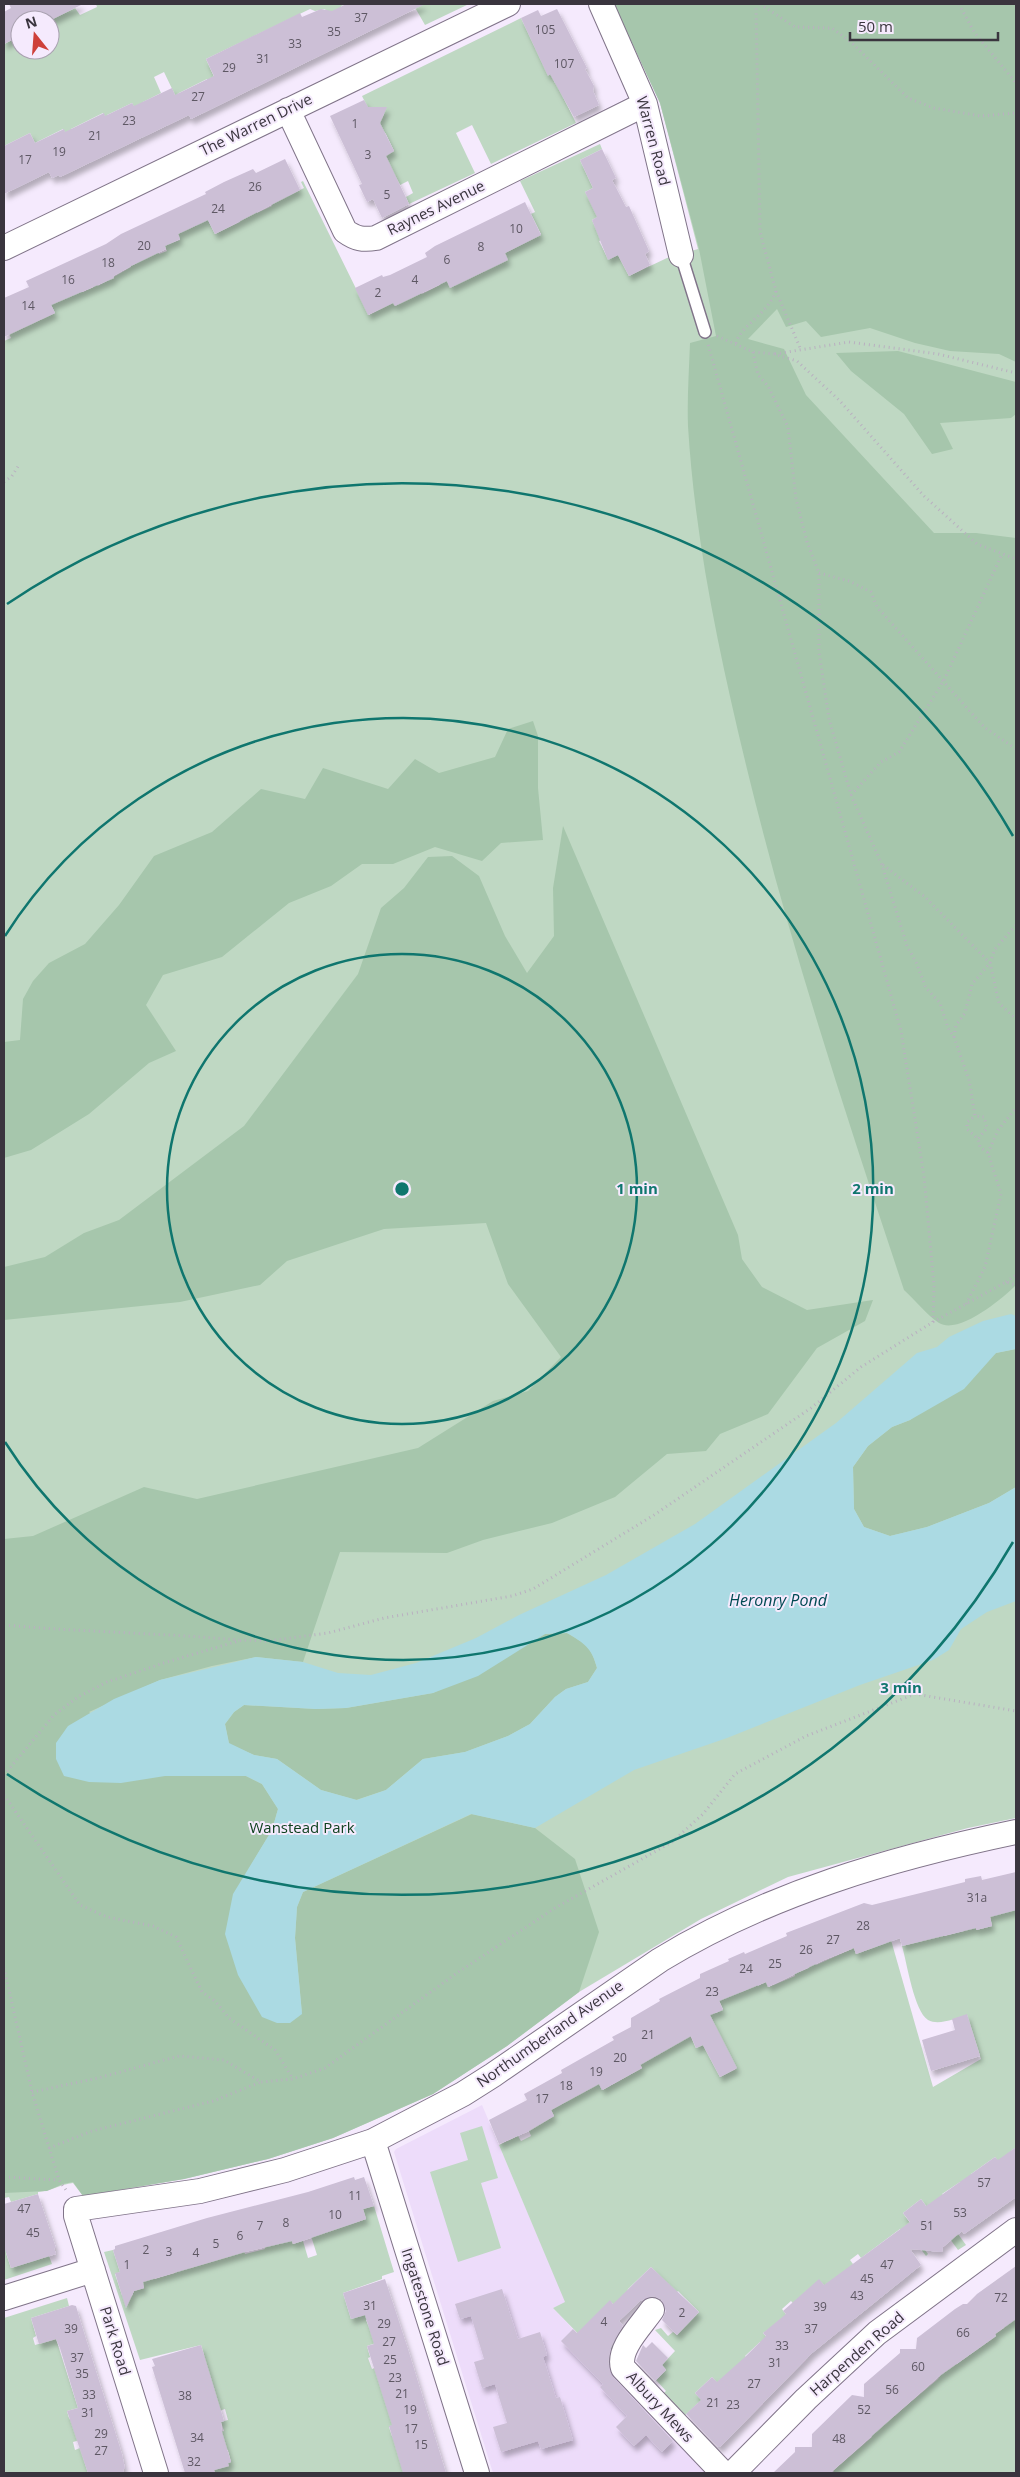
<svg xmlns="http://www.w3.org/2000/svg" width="1020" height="2477" font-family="'Open Sans',sans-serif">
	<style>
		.built { fill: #eddcfa }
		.green { fill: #bfd8c3 }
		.forest { fill: #a6c6ac }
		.water { fill: #abdae3; fill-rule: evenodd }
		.building { fill: #ccbfd6; filter: url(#shadow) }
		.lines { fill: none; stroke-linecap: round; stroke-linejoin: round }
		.service-casing { stroke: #807489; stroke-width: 14 }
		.minor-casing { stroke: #807489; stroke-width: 26 }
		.path { stroke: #b9b0c0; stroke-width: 3; stroke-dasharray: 1 4; stroke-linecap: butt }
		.service { stroke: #fff; stroke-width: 11 }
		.minor { stroke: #fff; stroke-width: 24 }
		.ring { fill: none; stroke: #0f766e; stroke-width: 2.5 }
		.labels { text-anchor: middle; stroke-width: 4; stroke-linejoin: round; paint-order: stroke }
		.number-label { font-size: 12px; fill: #5e5864 }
		.street-label { font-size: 15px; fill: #3a353e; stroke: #f5eafd }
		.park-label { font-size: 15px; fill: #0e411e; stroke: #f5eafd }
		.water-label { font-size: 16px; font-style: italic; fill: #004a53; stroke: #f5eafd }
		.centre { fill: #0f766e; stroke: #f5eafd; stroke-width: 2.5 }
		.ring-label { font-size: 15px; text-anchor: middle; font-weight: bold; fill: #0f766e; stroke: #f5eafd; stroke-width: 4; stroke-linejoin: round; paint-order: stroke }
	</style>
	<defs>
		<filter id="shadow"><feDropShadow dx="3" dy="5.5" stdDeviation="2.5" flood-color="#0004"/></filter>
	</defs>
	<rect width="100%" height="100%" fill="#f5eafd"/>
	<path class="built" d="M482,2105L566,2303L553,2308L710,2473H493L394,2152L396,2149Z"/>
	<path class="green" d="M96,4H346L341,6L343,12L330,18L325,9L315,11L310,9L206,59L223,97L217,99L207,79L179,93L176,97L164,72L154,77L161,93L143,102L138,115L132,103L107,115L111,127L103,113L71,129L75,136H67L63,129L35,143L30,133L4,146V44L20,36V50H50V30L52,29L50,20L75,8L80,15L97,7Z
		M413,4H469L425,25Z
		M614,4H1016V1818L968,1828L788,1877L701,1919L579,1992L507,2046L433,2094L333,2138L268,2159L184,2179L83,2196L73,2183C61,2184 52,2191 38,2192V2194L11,2202L9,2197L4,2198V341L11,338L4,322H6L11,333L55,313L43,288L83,292L94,287L86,268L88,267L98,286L131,267L124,250L133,265L157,251L159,254L167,251L159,234L163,232L169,244L180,240L178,234L204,212L215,234L240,222L230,202L256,210L257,213L272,206L266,193L288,196L304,188L301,182L303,181L369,315L419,289L422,294L440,285V268L450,287L505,253L541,234L531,214L535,212L520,181L600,144L602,149L580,160L593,188L585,192L600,216L592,220L599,235L609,236L599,241L608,259L618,255L629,276L667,258L698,249L660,103Z
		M521,18L548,75L551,74L555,83L558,82L559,89L576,123L491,164L472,125L456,133L475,173L409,204L406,197L413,193L408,181L400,185L384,156L394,151L386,134L375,122L382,118L384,114L381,107L369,110L362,96Z
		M1016,1910V2147L1011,2151L1016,2162L1005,2170L995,2157L971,2174L972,2198L960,2182L942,2194L954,2211L958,2234L966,2245L958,2250L921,2199L903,2213L925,2244L922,2246L928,2254L926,2256L911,2236L900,2229L861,2258L858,2254L850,2260L853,2264L834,2296L819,2280L810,2322L791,2301L782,2309L788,2317L763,2333L778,2350L760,2342L745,2356L757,2370L730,2397L712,2377L695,2393L715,2414L698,2403L680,2420L659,2397L666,2391L656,2380L666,2370L662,2365L675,2351L655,2330L661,2328L668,2336L673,2332L677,2335L699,2312L678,2291L669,2300L672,2288L651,2267L628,2289L620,2311L610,2301L609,2344L624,2329L616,2355L607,2345L597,2353L553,2308L565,2302L499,2145L518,2136L521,2141L531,2136L520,2108L540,2124L554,2116L551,2110L599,2083L603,2090L642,2068L625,2037L688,2031L696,2048L703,2045L720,2077L736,2069L702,2012L716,2013L723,2009L717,1996L734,1975L741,1992L748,1989L745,1982L754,1977L758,1986L766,1982L769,1987L795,1976L786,1953L799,1972L809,1968L806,1962L813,1959L816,1965L852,1949L846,1932L848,1931L856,1954L886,1943L885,1919L933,2087L981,2059L967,2015C956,2018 939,2026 928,2020C914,2011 907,1963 902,1946L922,1941L919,1929L945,1936L964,1931L973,1916L977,1930L992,1926L990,1916Z
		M482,2126L498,2178L481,2183L501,2248L458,2262L430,2172L468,2160L460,2133Z
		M374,2206L394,2272L382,2276V2279L343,2293L351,2319L390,2307L392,2312L366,2320L376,2343L367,2346L370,2357L368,2358L372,2369L383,2365L396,2424L389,2427L392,2436L415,2467L417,2473H215L214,2470L228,2466V2463L231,2462L228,2450H224L218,2433L224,2431L221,2422L228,2420L225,2409L197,2418L204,2355L201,2345L140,2360L104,2252L113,2250L120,2272L115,2274L122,2295L127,2297L132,2296L134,2291L144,2288L135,2259L155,2279L175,2273L182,2243L190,2268L230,2256L242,2242L245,2254L265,2249L262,2237L288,2228L293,2244L303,2241L308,2258L317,2255L307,2223L330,2231L366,2219L363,2209Z
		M16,2222L25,2247L6,2253L11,2268L49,2256L52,2264L4,2280V2225Z
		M67,2298L69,2306L31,2318L36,2336L33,2338L35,2345L56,2339L78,2408L67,2411L69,2418L87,2438L73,2442L75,2450L80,2448L88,2473H4V2318Z
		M1016,2311V2473H835L833,2471L872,2437L866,2430L887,2422L938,2379L952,2357L957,2364L996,2336L995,2334L1004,2328L1003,2320Z"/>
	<path class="forest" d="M614,4H1016V362L999,354L950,351L915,343L870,328L821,337L806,321L786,327L777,309L748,339L784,349L806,395L934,533H976L1016,538V1285C1002,1299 959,1335 939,1323C927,1315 915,1300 904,1290C847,1118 790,946 747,769C720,657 695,542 688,426C687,399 689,371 690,343L716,336L699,249L660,103Z
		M898,351L1016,382V414L1011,418L940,423L953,449L932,454L904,414L851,371L836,353Z
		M533,721L538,736V788L543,840L501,843L482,861L435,847L393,864H362L331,886L289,903L222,957L163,975L146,1005L176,1051L149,1063L89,1114L31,1150L4,1158V1042L20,1040L23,999L33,981L49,963L85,944L119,905L154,856L212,832L261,789L305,799L323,768L388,789L415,759L439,773L495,757L508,729Z
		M563,826L738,1235L742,1259L762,1287L807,1310L873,1300L865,1321L817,1348L768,1414L720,1434L706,1451L667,1454L615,1497L552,1523L483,1540L447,1553L340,1552L303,1662L256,1657L212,1666L160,1680L89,1712L165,1776H246L262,1784L278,1809L272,1830L248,1870L302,2014L295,1938L297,1907L303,1892L472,1814L535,1828L575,1859L599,1932L579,1992L507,2046L433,2094L333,2138L268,2159L184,2179L83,2196L73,2182L63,2184L47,2191L4,2193V1539L33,1536L144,1487L197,1499L418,1448L493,1401L528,1391L561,1357L508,1284L486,1223L384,1229L287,1261L260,1285L180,1302L4,1320V1267L45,1257L84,1233L119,1220L244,1126L358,974L381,908L404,888L428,857L452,856L479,876L505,936L527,973L554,936L553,888Z
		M1016,1349V1487L989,1503L927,1527L890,1536L864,1527L854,1509L853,1467L868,1446L892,1427L910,1420L996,1353Z
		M567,1633C586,1644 591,1646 597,1668L588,1682L566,1689L555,1697L530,1724L508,1736L465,1752L423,1759L386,1790L356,1800L321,1790L277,1759L254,1755L229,1744L225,1724L234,1712L244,1705L316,1709L346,1708L433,1693L545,1634Z"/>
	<path class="water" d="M1011,1314L1016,1316V1349L996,1353L964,1389L910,1420L892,1427L868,1446L853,1467L854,1509L864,1527L890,1536L927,1527L989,1503L1016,1487V1601L987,1612L961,1629L949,1650L933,1660L860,1685L727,1738L634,1770L535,1828L471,1814L303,1892L297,1907L295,1938L302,2014L290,2023H277L262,2017L238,1975L225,1934L233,1894L272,1830L278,1809L262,1784L246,1776H165L121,1783L89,1782L64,1776L56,1759V1743L68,1726L114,1699L160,1680L256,1657L303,1662L338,1673L371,1675L416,1663L476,1638L519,1615L606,1575L695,1524L836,1423L917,1353L937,1347L949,1337L983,1321ZM567,1633C584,1643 592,1648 597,1668L588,1682L566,1689L555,1697L530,1724L508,1736L465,1752L423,1759L386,1790L357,1800L321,1790L277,1759L254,1755L229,1743L225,1724L234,1712L244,1705L316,1709L346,1708L433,1693L478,1676L545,1634Z"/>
	<path class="building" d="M9,4H83L51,20H20V36L4,44V12L11,8Z
		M346,4H425L191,119L189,115L60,177L59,175L52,178L49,172L4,194V146L30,133L35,143L64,129L65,132L104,113L105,116L132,103L134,106L172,88L175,95L214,76L206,59L300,13L302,17L321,9L332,11Z
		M557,9L587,68L585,69L594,86L593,91L599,105L574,117L550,74L548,76L521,18L538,10L541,16Z
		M364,100L368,107H387L380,123L394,151L386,156L409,204L382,218L373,199L367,202L359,185L362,184L330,116Z
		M602,149L616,178L612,180L626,207L629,206L649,251L645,254L650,265L629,276L618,255L608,260L592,220L597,217L585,192L593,188L580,160Z
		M285,159L300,190L215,234L208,220L178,234L180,239L165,246L166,249L131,266L113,276L114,278L51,305L55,313L4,337V298L29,287L26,281L106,244L121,234L206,194L205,192L224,182L253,169L256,173Z
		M525,202L541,235L505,253L508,260L450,288L447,281L395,306L393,303L368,315L355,288L382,275L383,277L390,275L427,257L425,253L435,246Z
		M1016,1872V1910L990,1917L992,1926L976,1930V1928L902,1946L900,1938L856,1954L854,1948L824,1960L768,1987L766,1982L719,2001L723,2010L710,2015L737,2068L720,2077L703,2045L696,2048L691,2036L640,2065L642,2068L602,2090L599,2084L551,2110L554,2116L529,2131L499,2144L489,2120L527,2100L524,2094L526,2093L562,2073L561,2070L614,2040L612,2037L631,2027V2018L660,2001L659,1999L700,1978V1974L729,1961L728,1959L744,1952L745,1954L787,1936L786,1933L864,1903L872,1905L965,1882V1879L981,1876L982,1880Z
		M967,2014L980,2056L931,2071L922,2040L955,2030L952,2019Z
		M1016,2147V2197L964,2234L962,2231L943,2247L942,2252L910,2249L921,2265L812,2353L720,2447H718L686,2414L701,2400L695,2393L712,2377L717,2382L745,2357L766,2336L763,2333L786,2314L783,2311L819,2279L824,2285L910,2222L903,2213L921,2199L926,2206L995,2157L998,2160Z
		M354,2177L355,2180L364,2177L374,2206L363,2209L366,2219L293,2244L292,2241L245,2252L143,2282L144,2288L134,2291L126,2308L115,2273L120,2272L113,2250L115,2249V2246L207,2218L308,2192Z
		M38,2194L56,2248H54L56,2254L11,2268L4,2246V2204Z
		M1016,2266V2319L995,2334L996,2336L938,2377L830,2473H773L795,2452V2447H812V2434L852,2395L864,2397V2384L900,2353V2349H916L917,2338L921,2335L955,2309L963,2304H967L977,2294Z
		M651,2267L699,2312L677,2335L662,2320L666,2311L661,2299L653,2296L640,2301L619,2321L623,2325L611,2348L608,2362L613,2377L673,2441L662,2452L646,2435L634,2446L616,2427L627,2416L600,2387L603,2384L561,2341L573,2329L577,2333L610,2300L613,2304Z
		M385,2279L408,2349L446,2473H403L389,2426L392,2425L367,2346L374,2344L365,2315L351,2319L343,2293Z
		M502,2289L518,2339L540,2332L547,2355L543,2357L556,2398L560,2397L573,2440L541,2449L538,2441L501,2452L493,2427L507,2423L495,2384L482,2388L474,2362L484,2359L471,2316L460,2319L455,2304Z
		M72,2305L76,2306L81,2323L122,2454L125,2469H123L124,2473H88L67,2411L78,2408L60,2348L56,2339L39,2344L31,2318Z
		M652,2342L668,2358L662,2365L666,2370L655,2381L636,2361L643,2345L646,2348Z
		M201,2345L224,2421L221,2422L222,2432L231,2462L228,2463L229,2466L214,2470L215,2473H185L152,2367L155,2366L152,2359Z"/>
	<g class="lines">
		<defs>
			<path id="service" d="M681,255L705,332"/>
			<path id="minor" d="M601,4L645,104L681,255
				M288,110L345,231C356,239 363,240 376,238L645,104
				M4,248L508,4
				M373,2141L477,2473
				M4,2298L93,2270
				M652,2310C641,2326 617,2349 623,2368L723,2473
				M156,2473L76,2216V2209L200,2191L285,2170L373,2141L463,2094L493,2075L660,1960C770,1893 892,1858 1016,1832
				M733,2473L806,2399L877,2333L1016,2230"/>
		</defs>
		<use href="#service" class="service-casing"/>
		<use href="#minor" class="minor-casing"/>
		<path class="path" d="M760,4L795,27L832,28L852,43L908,98L934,108L981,116L1016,113
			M959,4L974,32L1016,83
			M776,291L801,350
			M717,336L753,352L774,354L797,361L839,400L924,496L977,544L1016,559
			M736,343C740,326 767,315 776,291L760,232L756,4
			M753,352L758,375L768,386L788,427L796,499L807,542L819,573V652L829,719L851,795L882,865L907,946L916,962L926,988L940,1003L948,1028L954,1037L969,1080L975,1116L967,1122V1129L978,1139L987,1128L984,1117L975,1116
			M775,354L849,342L938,354L1016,373
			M4,482L12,476L19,465
			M819,573L849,581L871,592L877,607L984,727L1016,749
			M851,795L881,762L899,752L926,709L944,680L1002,554
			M883,865L925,897L990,963L999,1003L1016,1019
			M954,1037L956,1025L965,1013L972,984L990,963L995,949L1016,925
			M988,1153L998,1130L1016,1108
			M1006,1282L1016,1275
			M966,1304L985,1267L1001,1194L988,1153L980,1147L978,1139
			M933,1322L1006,1282L1016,1285
			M4,1625C82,1632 161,1633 239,1640
			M4,1775L54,1715L78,1697L107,1682L167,1662L242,1640L268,1641L328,1633L384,1618L512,1596L533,1589L654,1515L811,1408L861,1367L933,1322L934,1286L924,1176L901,1031L708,344
			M4,1795L80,1905L107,1917L153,1926L176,1937L202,1992L215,2001L229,2018L275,2050L293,2079
			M4,1968L32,2092L59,2180L66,2190
			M32,2092L98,2078L179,2056L224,2060L261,2082L293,2079L325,2068L457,1973L555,1908L672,1842L703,1814L735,1774L806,1736L915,1694L1016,1711
			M49,2148L92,2131L213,2101L261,2082
			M4,2177L59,2180"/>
		<use href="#service" class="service"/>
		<use href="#minor" class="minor"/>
	</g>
	<g class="ring">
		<circle cx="402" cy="1189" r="235"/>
		<path d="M5 936A471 471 0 1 1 5 1442"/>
		<path d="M1013 1542A706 706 0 0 1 7 1774M7 604A706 706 0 0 1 1013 836"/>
	</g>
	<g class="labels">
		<g class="number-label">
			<text x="361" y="22">37</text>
			<text x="545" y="34">105</text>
			<text x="334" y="36">35</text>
			<text x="295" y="48">33</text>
			<text x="263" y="63">31</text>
			<text x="564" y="68">107</text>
			<text x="229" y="72">29</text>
			<text x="198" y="101">27</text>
			<text x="129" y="125">23</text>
			<text x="355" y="128">1</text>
			<text x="95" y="140">21</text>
			<text x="59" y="156">19</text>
			<text x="368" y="159">3</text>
			<text x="25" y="164">17</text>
			<text x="255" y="191">26</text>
			<text x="387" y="199">5</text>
			<text x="218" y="213">24</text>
			<text x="516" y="233">10</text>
			<text x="144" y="250">20</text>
			<text x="481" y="251">8</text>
			<text x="447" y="264">6</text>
			<text x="108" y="267">18</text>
			<text x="68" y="284">16</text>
			<text x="415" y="284">4</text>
			<text x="378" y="297">2</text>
			<text x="28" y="310">14</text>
			<text x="977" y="1902">31a</text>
			<text x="863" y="1930">28</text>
			<text x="833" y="1944">27</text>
			<text x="806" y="1954">26</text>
			<text x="775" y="1968">25</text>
			<text x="746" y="1973">24</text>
			<text x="712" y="1996">23</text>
			<text x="648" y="2039">21</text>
			<text x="620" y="2062">20</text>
			<text x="596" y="2076">19</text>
			<text x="566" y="2090">18</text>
			<text x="542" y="2103">17</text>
			<text x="984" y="2187">57</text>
			<text x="355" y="2200">11</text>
			<text x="24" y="2213">47</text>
			<text x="960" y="2217">53</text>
			<text x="335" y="2219">10</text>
			<text x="286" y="2227">8</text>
			<text x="260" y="2230">7</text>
			<text x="927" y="2230">51</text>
			<text x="33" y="2237">45</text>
			<text x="240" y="2240">6</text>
			<text x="216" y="2248">5</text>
			<text x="146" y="2254">2</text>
			<text x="169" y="2256">3</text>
			<text x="196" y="2257">4</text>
			<text x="127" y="2269">1</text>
			<text x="887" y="2269">47</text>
			<text x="867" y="2283">45</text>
			<text x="857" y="2300">43</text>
			<text x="1001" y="2302">72</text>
			<text x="370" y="2310">31</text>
			<text x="820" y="2311">39</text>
			<text x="682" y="2317">2</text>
			<text x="604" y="2326">4</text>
			<text x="384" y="2328">29</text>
			<text x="71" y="2333">39</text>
			<text x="811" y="2333">37</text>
			<text x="963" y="2337">66</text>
			<text x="389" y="2346">27</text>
			<text x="782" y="2350">33</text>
			<text x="77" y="2362">37</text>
			<text x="390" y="2364">25</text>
			<text x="775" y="2367">31</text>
			<text x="918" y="2371">60</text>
			<text x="82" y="2378">35</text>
			<text x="395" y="2382">23</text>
			<text x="754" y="2388">27</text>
			<text x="892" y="2394">56</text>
			<text x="402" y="2398">21</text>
			<text x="89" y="2399">33</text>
			<text x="185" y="2400">38</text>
			<text x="713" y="2407">21</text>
			<text x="733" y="2409">23</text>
			<text x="410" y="2414">19</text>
			<text x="864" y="2414">52</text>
			<text x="88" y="2417">31</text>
			<text x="411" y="2433">17</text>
			<text x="101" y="2438">29</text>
			<text x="197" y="2442">34</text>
			<text x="839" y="2443">48</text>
			<text x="421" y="2449">15</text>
			<text x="101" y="2455">27</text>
			<text x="194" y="2466">32</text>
		</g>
		<g class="street-label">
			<text transform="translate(256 125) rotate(-26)" y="5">The Warren Drive</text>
			<text transform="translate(653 141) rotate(75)" y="5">Warren Road</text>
			<text transform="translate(436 208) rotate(-26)" y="5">Raynes Avenue</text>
			<text transform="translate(550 2034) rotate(-35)" y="5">Northumberland Avenue</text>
			<text transform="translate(425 2307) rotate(72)" y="5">Ingatestone Road</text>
			<text transform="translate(115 2341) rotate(73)" y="5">Park Road</text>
			<text transform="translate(857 2354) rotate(-41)" y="5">Harpenden Road</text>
			<text transform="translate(660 2407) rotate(47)" y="5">Albury Mews</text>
		</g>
		<g class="park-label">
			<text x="302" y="1833">Wanstead Park</text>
		</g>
		<g class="water-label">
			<text x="778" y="1606">Heronry Pond</text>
		</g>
	</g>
	<circle cx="402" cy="1189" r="8" class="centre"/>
	<g class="ring-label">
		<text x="637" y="1194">1 min</text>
		<text x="873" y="1194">2 min</text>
		<text x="901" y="1693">3 min</text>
	</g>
	<rect width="1020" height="2477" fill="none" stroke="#3a353e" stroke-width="10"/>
	<g transform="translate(35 35) rotate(343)"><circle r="24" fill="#f5eafd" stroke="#aaa2b1"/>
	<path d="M0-4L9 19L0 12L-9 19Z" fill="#ce403a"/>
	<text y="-8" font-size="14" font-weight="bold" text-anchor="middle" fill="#3a353e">N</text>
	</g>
	<path d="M850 32v8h148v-8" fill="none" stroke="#3a353e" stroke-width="2.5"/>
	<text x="858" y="32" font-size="15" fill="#3a353e" stroke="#f5eafd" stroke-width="4" paint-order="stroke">50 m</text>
</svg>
